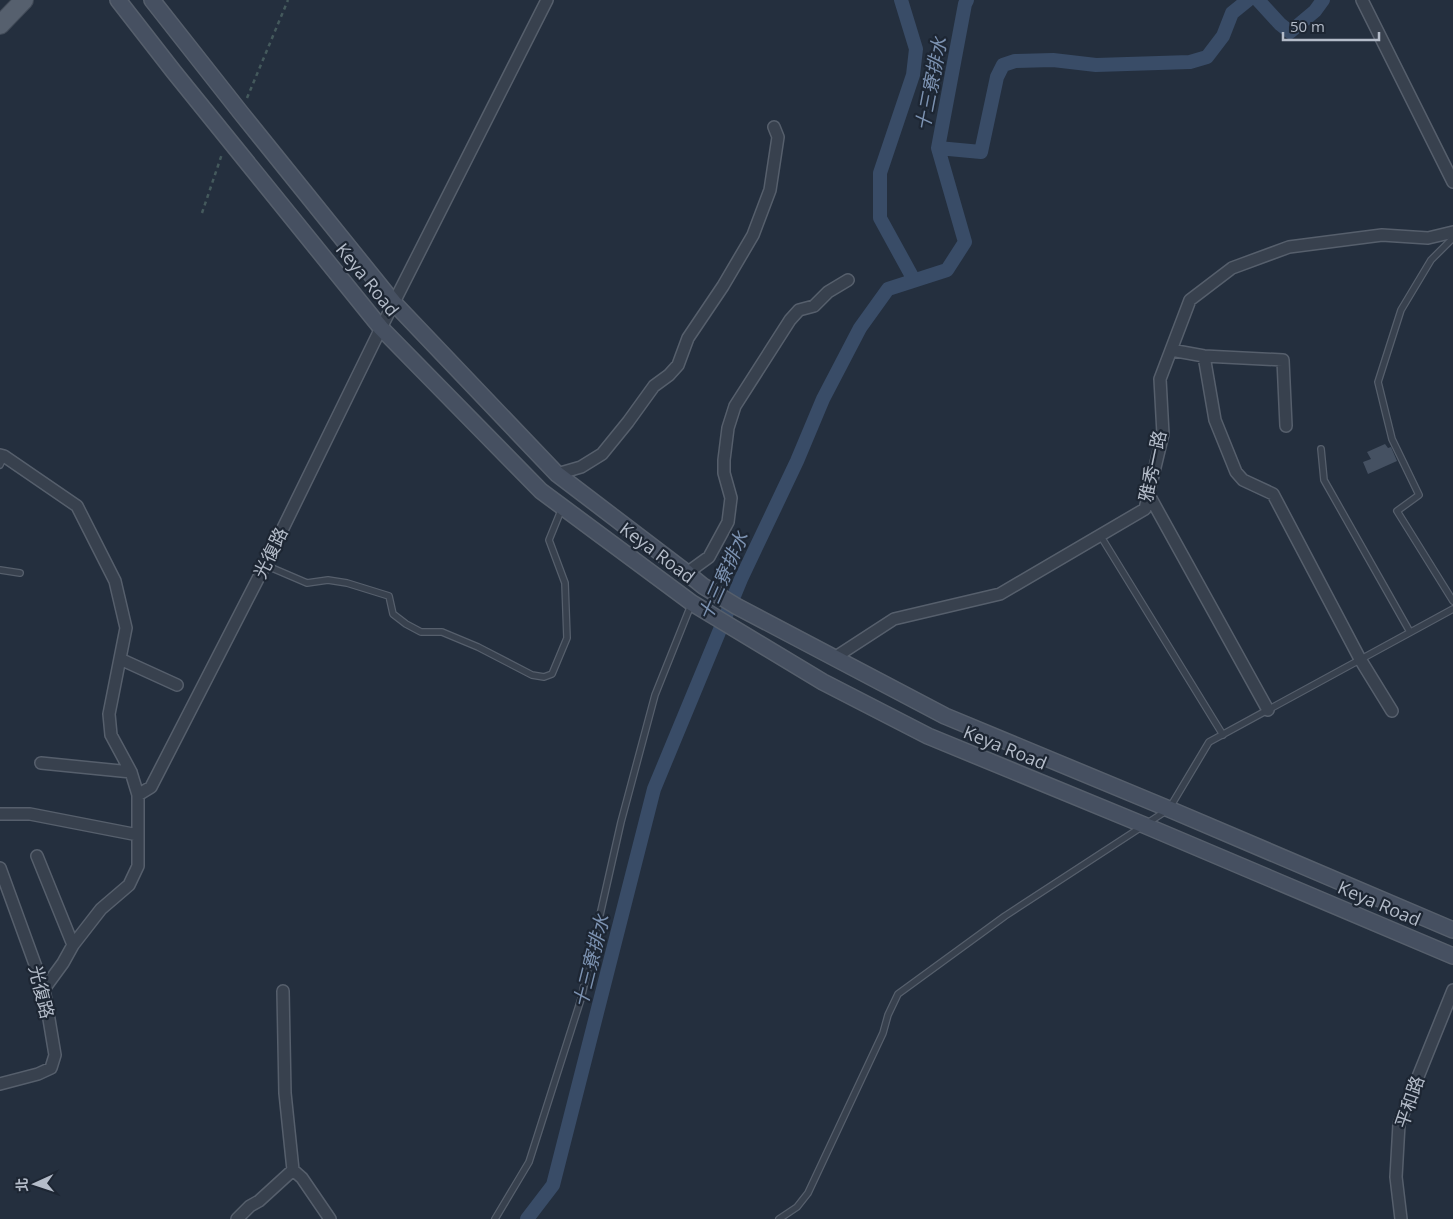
<svg xmlns="http://www.w3.org/2000/svg" width="1453" height="1219" font-family="'Open Sans','Noto Sans TC',sans-serif">
	<style>
		.lines { fill: none; stroke-linecap: round; stroke-linejoin: round }
		.canal { stroke: #394c67; stroke-width: 14 }
		.building { fill: #455162 }
		.lane-casing { stroke: #565f6c; stroke-width: 8 }
		.street-casing { stroke: #565f6c; stroke-width: 14 }
		.secondary-casing { stroke: #565f6c; stroke-width: 18 }
		.primary-casing { stroke: #414a57; stroke-width: 20 }
		.path { stroke: #44595c; stroke-width: 2.5; stroke-dasharray: 4 4; stroke-linecap: butt }
		.lane { stroke: #38414e; stroke-width: 5.5 }
		.street { stroke: #38414e; stroke-width: 11 }
		.secondary { stroke: #465061; stroke-width: 15 }
		.primary { stroke: #56606e; stroke-width: 18 }
		.labels { text-anchor: middle; stroke-width: 4.5; stroke-linejoin: round; paint-order: stroke }
		.street-label { font-size: 18px; fill: #b4bcc9; stroke: #1d2633 }
		.water-label { font-size: 19px; font-style: italic; fill: #7c92b1; stroke: #1d2633 }
	</style>
	<rect width="100%" height="100%" fill="#242f3e"/>
	<g class="lines">
		<path class="canal" d="M901,0L916,49L913,75L880,173V218L914,280
			M1258,0L1280,24L1290,32L1315,11L1323,0
			M938,148L981,152L997,77L1003,65L1015,61L1053,60L1096,65L1190,62L1207,57L1223,36L1232,13L1248,0
			M527,1219L553,1185L654,789L741,579L797,461L823,399L860,328L888,289L947,270L965,242L938,148L965,4L967,0"/>
	</g>
	<path class="building" d="M1385,444L1388,448L1391,447L1397,461L1368,474L1363,462L1371,459L1367,452Z"/>
	<g class="lines">
		<defs>
			<path id="lane" d="M1453,238L1431,260L1401,310L1378,382L1392,439L1419,495L1397,511L1453,601
				M1321,449L1324,480L1410,632
				M0,465L4,456
				M1100,535L1223,735
				M265,565L307,583L328,580L347,583L389,596L393,614L406,624L421,632H442L478,647L532,675L544,677L552,674L567,638L565,583L549,540L562,508
				M0,570L20,573
				M495,1219L529,1162L581,999L621,822L655,695L691,605
				M779,1219L797,1207L808,1193L883,1033L888,1015L898,994L1005,916L1169,809L1209,742L1453,609"/>
			<path id="street" d="M1362,0L1453,182
				M1171,350L1204,356L1283,360L1286,426
				M1204,356L1215,420L1236,472L1243,480L1273,494L1360,659L1392,711
				M0,455L4,456L77,506L115,581L126,628L109,714L111,735L131,772L138,795V866L129,885L101,909L73,945L63,963L44,989
				M557,474L581,467L602,454L628,422L654,386L669,375L678,365L688,338L723,286L753,235L770,190L778,137L774,127
				M1149,495L1268,710
				M687,573L709,557L728,522L731,498L724,473V460L728,428L735,406L790,320L799,310L814,306L828,292L848,280
				M834,658L894,619L1000,594L1145,509L1163,434L1160,379L1190,300L1232,268L1289,247L1382,235L1428,238L1453,232
				M120,659L177,685
				M41,763L131,772
				M138,795L151,787L265,565L381,328L547,0
				M0,814H30L138,835
				M37,856L73,945
				M0,868L44,989L55,1055L51,1068L38,1074L0,1084
				M283,991L285,1093L293,1170L302,1178L330,1219
				M237,1219L250,1206L259,1201L293,1170
				M1401,1219L1396,1177L1399,1124L1453,990"/>
			<path id="secondary" d="M118,0L174,72L381,328L541,491L692,603L823,682L928,736L1144,825L1453,956
				M152,0L241,113L394,303L557,474L687,573L703,586L736,606L945,716L1169,809L1453,930"/>
			<path id="primary" d="M0,25L24,0"/>
		</defs>
		<use href="#lane" class="lane-casing"/>
		<use href="#street" class="street-casing"/>
		<use href="#secondary" class="secondary-casing"/>
		<use href="#primary" class="primary-casing"/>
		<path class="path" d="M247,98L288,0
			M202,213L222,154"/>
		<use href="#lane" class="lane"/>
		<use href="#street" class="street"/>
		<use href="#secondary" class="secondary"/>
		<use href="#primary" class="primary"/>
	</g>
	<g class="labels">
		<g class="street-label">
			<text transform="translate(367 280) rotate(51)" y="6">Keya Road</text>
			<text transform="translate(1153 466) rotate(-78)" y="6">雅秀一路</text>
			<text transform="translate(271 553) rotate(-64)" y="6">光復路</text>
			<text transform="translate(657 553) rotate(37)" y="6">Keya Road</text>
			<text transform="translate(1005 748) rotate(22)" y="6">Keya Road</text>
			<text transform="translate(1379 904) rotate(23)" y="6">Keya Road</text>
			<text transform="translate(41 992) rotate(76)" y="6">光復路</text>
			<text transform="translate(1410 1102) rotate(-71)" y="6">平和路</text>
		</g>
		<g class="water-label">
			<text transform="translate(931 84) rotate(-79)" y="7">十三寮排水</text>
			<text transform="translate(723 576) rotate(-66)" y="7">十三寮排水</text>
			<text transform="translate(591 961) rotate(-76)" y="7">十三寮排水</text>
		</g>
	</g>
	<g transform="translate(35 1184) rotate(267)" stroke="#1d2633" stroke-width="4" paint-order="stroke">
	<path d="M0-4L9 19L0 12L-9 19Z" fill="#b4bcc9"/>
	<text y="-8" font-size="14" font-weight="bold" text-anchor="middle" fill="#b4bcc9">北</text>
	</g>
	<path d="M1283 32v8h96v-8" fill="none" stroke="#b4bcc9" stroke-width="2.5"/>
	<text x="1290" y="32" font-size="15" fill="#b4bcc9" stroke="#1d2633" stroke-width="4" paint-order="stroke">50 m</text>
</svg>
